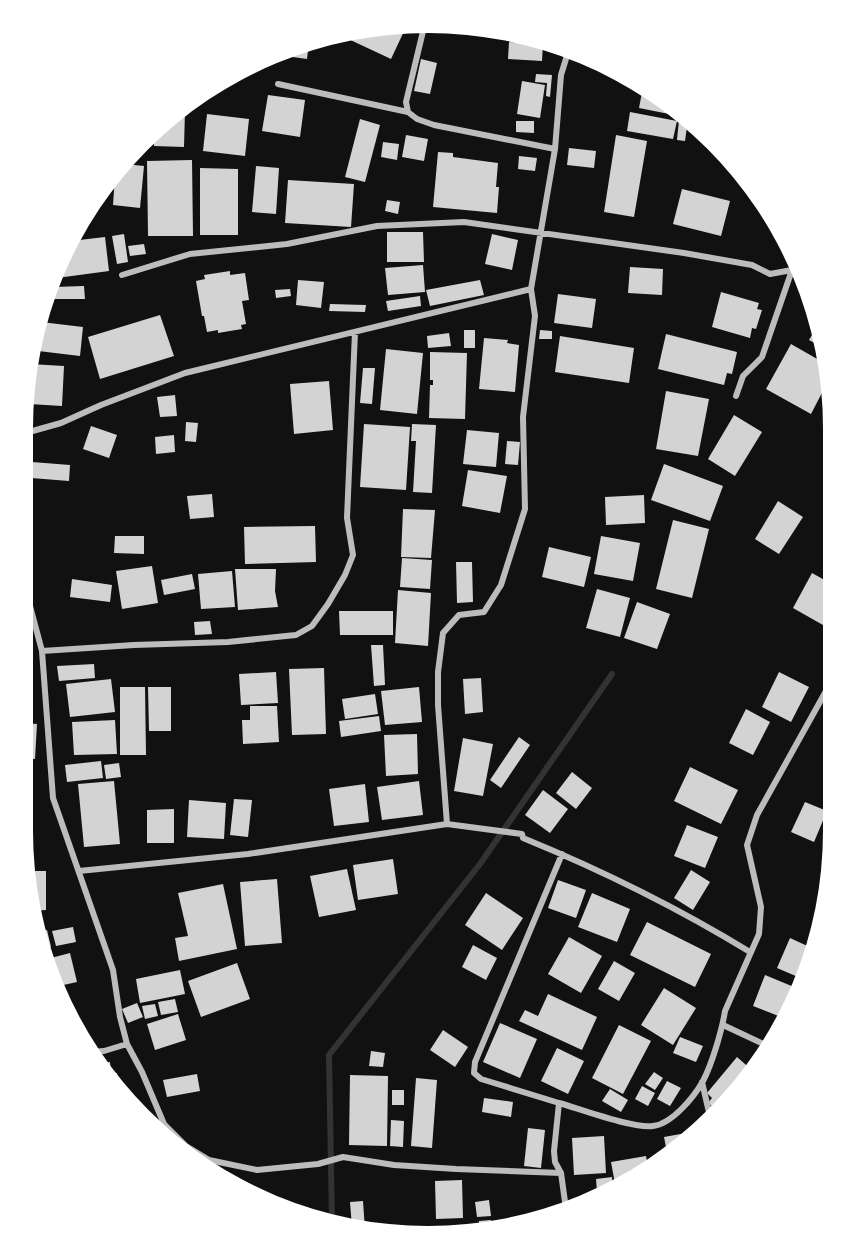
<svg xmlns="http://www.w3.org/2000/svg" width="856" height="1259" font-family="Jost,sans-serif">
	<style>
		.lines { fill: none; stroke-linecap: round; stroke-linejoin: round }
		.stream { stroke: #333; stroke-width: 6 }
		.building { fill: #d3d3d3 }
		.minor { stroke: #bcbcbc; stroke-width: 6 }
	</style>
	<rect width="100%" height="100%" fill="#111"/>
	<g class="lines">
		<path class="stream" d="M332,1221L329,1055L480,864L612,674"/>
	</g>
	<path class="building" d="M401,25L406,27L391,59L344,37L349,30Z
		M309,42L307,59L278,55V52Z
		M509,42L543,44L542,61L508,59Z
		M421,59L437,63L430,94L414,91Z
		M536,74L552,75L550,97L546,96L547,83L535,82Z
		M522,81L545,85L540,118L517,114Z
		M643,87L654,91L675,109L674,115L639,108Z
		M268,95L305,100L300,137L262,131Z
		M677,110L688,119L685,141L677,140L679,120H675Z
		M179,111H185L184,147L154,146V130Z
		M630,112L677,121L673,139L627,131Z
		M207,114L249,119L245,156L203,151Z
		M360,119L380,125L365,182L345,177Z
		M516,121H534V133L516,132Z
		M406,135L428,139L424,161L402,157Z
		M616,135L647,141L634,217L604,212Z
		M383,142L399,144L397,160L381,157Z
		M569,148L596,151L594,168L567,165Z
		M438,152L453,153V157L498,163L496,187H499L497,213L433,207Z
		M519,156L537,158L535,171L518,169Z
		M192,160L193,236H148L147,161Z
		M124,164L144,166L140,208L113,205L115,176Z
		M256,166L279,168L276,214L252,212Z
		M200,168L238,169V235H200Z
		M288,180L354,184L351,227L285,223Z
		M682,189L730,201L721,236L673,224Z
		M387,200L400,202L398,214L385,211Z
		M387,232H423L424,262H387Z
		M124,234L128,262L117,264L112,236Z
		M492,234L518,240L512,270L485,264Z
		M105,237L109,271L57,278L71,241Z
		M144,244L146,254L130,256L128,246Z
		M423,265L425,292L388,295L385,268Z
		M630,267L663,269L662,295L628,293Z
		M230,271V275L245,273L249,300L242,301L246,324L241,325L242,329L218,333V330L207,332L204,316H202L196,281L205,279L204,275Z
		M298,280L324,282L321,308L296,305Z
		M480,280L484,295L430,306L426,290Z
		M84,286L85,299H49L54,287Z
		M290,289L291,296L276,298L275,290Z
		M721,292L759,303L757,309L762,310L756,329L752,328L750,338L712,327Z
		M558,294L596,299L592,328L554,323Z
		M420,296L421,306L388,311L386,301Z
		M330,304L366,305L365,312L329,311Z
		M160,315L174,356L100,379L88,337Z
		M41,322L83,327L80,356L30,350Z
		M818,325L826,349L809,340Z
		M464,330H475V348H464Z
		M540,330L552,331V339H539Z
		M449,333L451,346L428,348L427,336Z
		M666,334L737,352L732,374L727,373L724,385L658,369Z
		M560,336L634,348L629,383L555,372Z
		M484,338L508,340L507,343L519,345L515,392L479,389Z
		M791,344L826,364V385L811,414L766,389Z
		M386,349L423,353L417,414L380,410Z
		M430,352L467,353L465,419L429,418L430,385H433V380H430Z
		M30,364L64,366L62,406L29,404Z
		M363,368H375L372,404L360,403Z
		M329,381L333,430L294,434L290,384Z
		M666,391L709,399L698,456L656,449Z
		M175,395L177,416L160,417L157,397Z
		M734,415L762,432L735,476L708,459Z
		M186,422L198,423L196,442L185,441Z
		M364,424L410,427L406,490L360,487Z
		M412,424L436,425L432,493L413,492L416,441H411Z
		M91,426L117,435L109,458L83,449Z
		M467,430L499,433L496,467L463,464Z
		M174,435L175,452L156,454L155,437Z
		M507,441L520,442L518,465L505,464Z
		M32,462L70,465L69,481L31,478Z
		M664,464L723,486L710,521L651,500Z
		M468,470L507,476L500,513L462,506Z
		M212,494L214,517L190,519L187,496Z
		M644,495L645,523L606,525L605,497Z
		M778,501L803,517L779,554L755,539Z
		M403,509L435,510L431,558L401,557Z
		M673,520L709,529L692,598L656,589Z
		M315,526L316,562L245,564L244,527Z
		M115,536H144V554L114,553Z
		M601,536L640,543L633,581L594,574Z
		M549,547L591,557L584,587L542,577Z
		M402,558L432,560L430,589L400,587Z
		M456,562H472L473,602L457,603Z
		M152,566L158,603L122,609L116,571Z
		M235,569H276L275,591L278,607L238,610Z
		M232,571L235,607L201,609L198,574Z
		M812,573L830,583V629L793,608Z
		M192,574L195,589L164,595L161,580Z
		M72,579L112,585L110,602L70,597Z
		M597,589L630,598L620,637L586,628Z
		M398,590L431,593L428,646L395,643Z
		M637,602L670,614L657,649L624,638Z
		M339,611H393V635H340Z
		M210,621L212,634L195,635L194,622Z
		M371,645H383L385,685L374,686Z
		M94,664L95,678L59,681L57,666Z
		M324,668L326,734L292,735L289,669Z
		M276,672L278,703L241,705L239,674Z
		M779,672L809,687L791,722L762,707Z
		M481,678L483,712L465,714L463,679Z
		M111,679L115,712L70,717L66,684Z
		M120,687H145L146,755H120Z
		M148,687H171V731H149Z
		M419,687L422,722L385,725L381,691Z
		M375,694L378,714L345,719L342,699Z
		M250,706H277L279,742L243,744L242,720H250Z
		M746,709L770,722L753,755L729,743Z
		M379,716L381,731L341,737L339,721Z
		M115,720L117,754L74,755L72,722Z
		M24,723L37,724L35,759L24,758Z
		M417,734L418,774L386,776L384,735Z
		M519,737L530,745L501,788L490,780Z
		M463,738L493,744L483,796L454,791Z
		M101,761L103,778L67,782L65,765Z
		M119,763L121,777L106,779L104,765Z
		M690,767L738,790L721,824L674,801Z
		M572,772L592,788L576,809L556,793Z
		M114,781L120,844L84,847L78,784Z
		M419,781L423,815L382,820L377,787Z
		M365,784L369,822L334,826L329,789Z
		M543,790L568,809L550,833L525,815Z
		M234,799L252,800L248,837L230,835Z
		M189,800L226,803L224,839L187,837Z
		M805,802L827,811L814,842L791,832Z
		M174,809V843H147V810Z
		M687,825L718,837L705,868L674,856Z
		M393,859L398,894L358,900L353,865Z
		M347,869L356,910L319,917L310,876Z
		M691,870L710,882L693,910L674,898Z
		M28,871H46V910L33,911Z
		M277,879L282,943L245,946L240,882Z
		M558,880L586,890L576,918L548,908Z
		M223,884L237,949L179,961L175,938L188,936L178,893Z
		M486,893L523,918L502,950L465,925Z
		M592,893L630,909L617,942L578,927Z
		M647,922L711,954L695,987L630,955Z
		M73,927L76,942L56,946L52,931Z
		M47,930L51,947L42,949L36,932Z
		M569,937L602,956L581,993L548,974Z
		M790,938L814,949L805,980L777,968Z
		M473,945L497,958L486,980L462,967Z
		M70,953L77,982L59,986L47,959Z
		M614,961L635,973L619,1001L598,989Z
		M237,963L250,999L201,1017L188,981Z
		M180,970L185,994L140,1003L136,979Z
		M765,975L794,987L781,1017L753,1006Z
		M664,988L696,1008L673,1045L641,1025Z
		M548,994L597,1017L582,1050L519,1021L525,1010L538,1016Z
		M175,999L178,1012L161,1015L158,1002Z
		M137,1003L143,1017L128,1023L122,1009Z
		M155,1004L158,1016L145,1019L142,1006Z
		M178,1014L186,1040L155,1050L147,1024Z
		M500,1023L537,1039L520,1078L483,1062Z
		M619,1025L651,1041L623,1094L592,1078Z
		M443,1030L468,1047L455,1067L430,1050Z
		M680,1037L703,1046L696,1062L673,1053Z
		M557,1048L584,1061L568,1094L541,1081Z
		M371,1051L385,1053L383,1067L369,1066Z
		M737,1057L753,1071L719,1112L708,1103L712,1098L707,1093Z
		M110,1062L111,1073H117L118,1088L97,1063Z
		M654,1072L663,1078L655,1090L645,1084Z
		M197,1074L200,1091L167,1097L163,1080Z
		M350,1075L388,1076L387,1146L349,1145Z
		M416,1078L437,1080L432,1148L411,1146Z
		M667,1081L681,1088L670,1106L657,1099Z
		M642,1086L655,1093L648,1106L635,1099Z
		M610,1089L628,1100L621,1112L602,1101Z
		M392,1090H404V1105H392Z
		M484,1098L513,1102L511,1117L482,1112Z
		M391,1120L404,1121L403,1147L390,1146Z
		M528,1128L545,1130L541,1168L524,1166Z
		M697,1131L667,1152L664,1137Z
		M604,1136L606,1173L574,1175L572,1138Z
		M646,1156L648,1166L616,1189L611,1162Z
		M612,1177L613,1190L597,1192L596,1179Z
		M462,1180L463,1218L436,1219L435,1181Z
		M489,1200L491,1216L477,1217L475,1202Z
		M363,1201L365,1230L352,1227L350,1202Z
		M491,1220L492,1229L479,1230V1221Z"/>
	<g class="lines">
		<path class="minor" d="M425,23L406,102L408,112L417,119L434,125L555,149
			M278,84L408,112
			M122,275L190,254L287,244L377,226L464,222L684,253L752,265L770,274L792,270L799,271
			M736,396L743,376L762,357L792,270
			M29,432L61,423L101,405L185,373L531,289L555,149L561,75L569,49
			M26,591L42,651L53,798L113,970L120,1017L127,1044L142,1072L164,1124L186,1146L209,1160L257,1170L318,1164L343,1157L394,1165L456,1169L561,1173
			M42,651L134,645L228,642L296,635L312,626L328,604L345,575L353,555L347,518L355,332
			M447,824L438,705V672L443,633L459,615L484,612L501,585L525,509L523,417L535,316L531,289
			M79,871L248,854L447,824L522,834L523,838C601,870 678,908 750,952
			M723,1025L770,1047
			M89,1052L104,1051L127,1044
			M702,1082L711,1121
			M559,1103L481,1079L474,1073L475,1062L562,854
			M566,1209L561,1173L555,1162L554,1151L559,1103C580,1109 634,1129 653,1126C672,1124 694,1097 703,1081C712,1064 722,1030 725,1011L759,934L761,907L747,845L757,815L831,682"/>
	</g>
	<path d="M0 0H856V1259H0ZM428 33H428A395 395 0 0 1 823 428V831A395 395 0 0 1 428 1226H428A395 395 0 0 1 33 831V428A395 395 0 0 1 428 33Z" fill="#fff" fill-rule="evenodd"/>
</svg>
